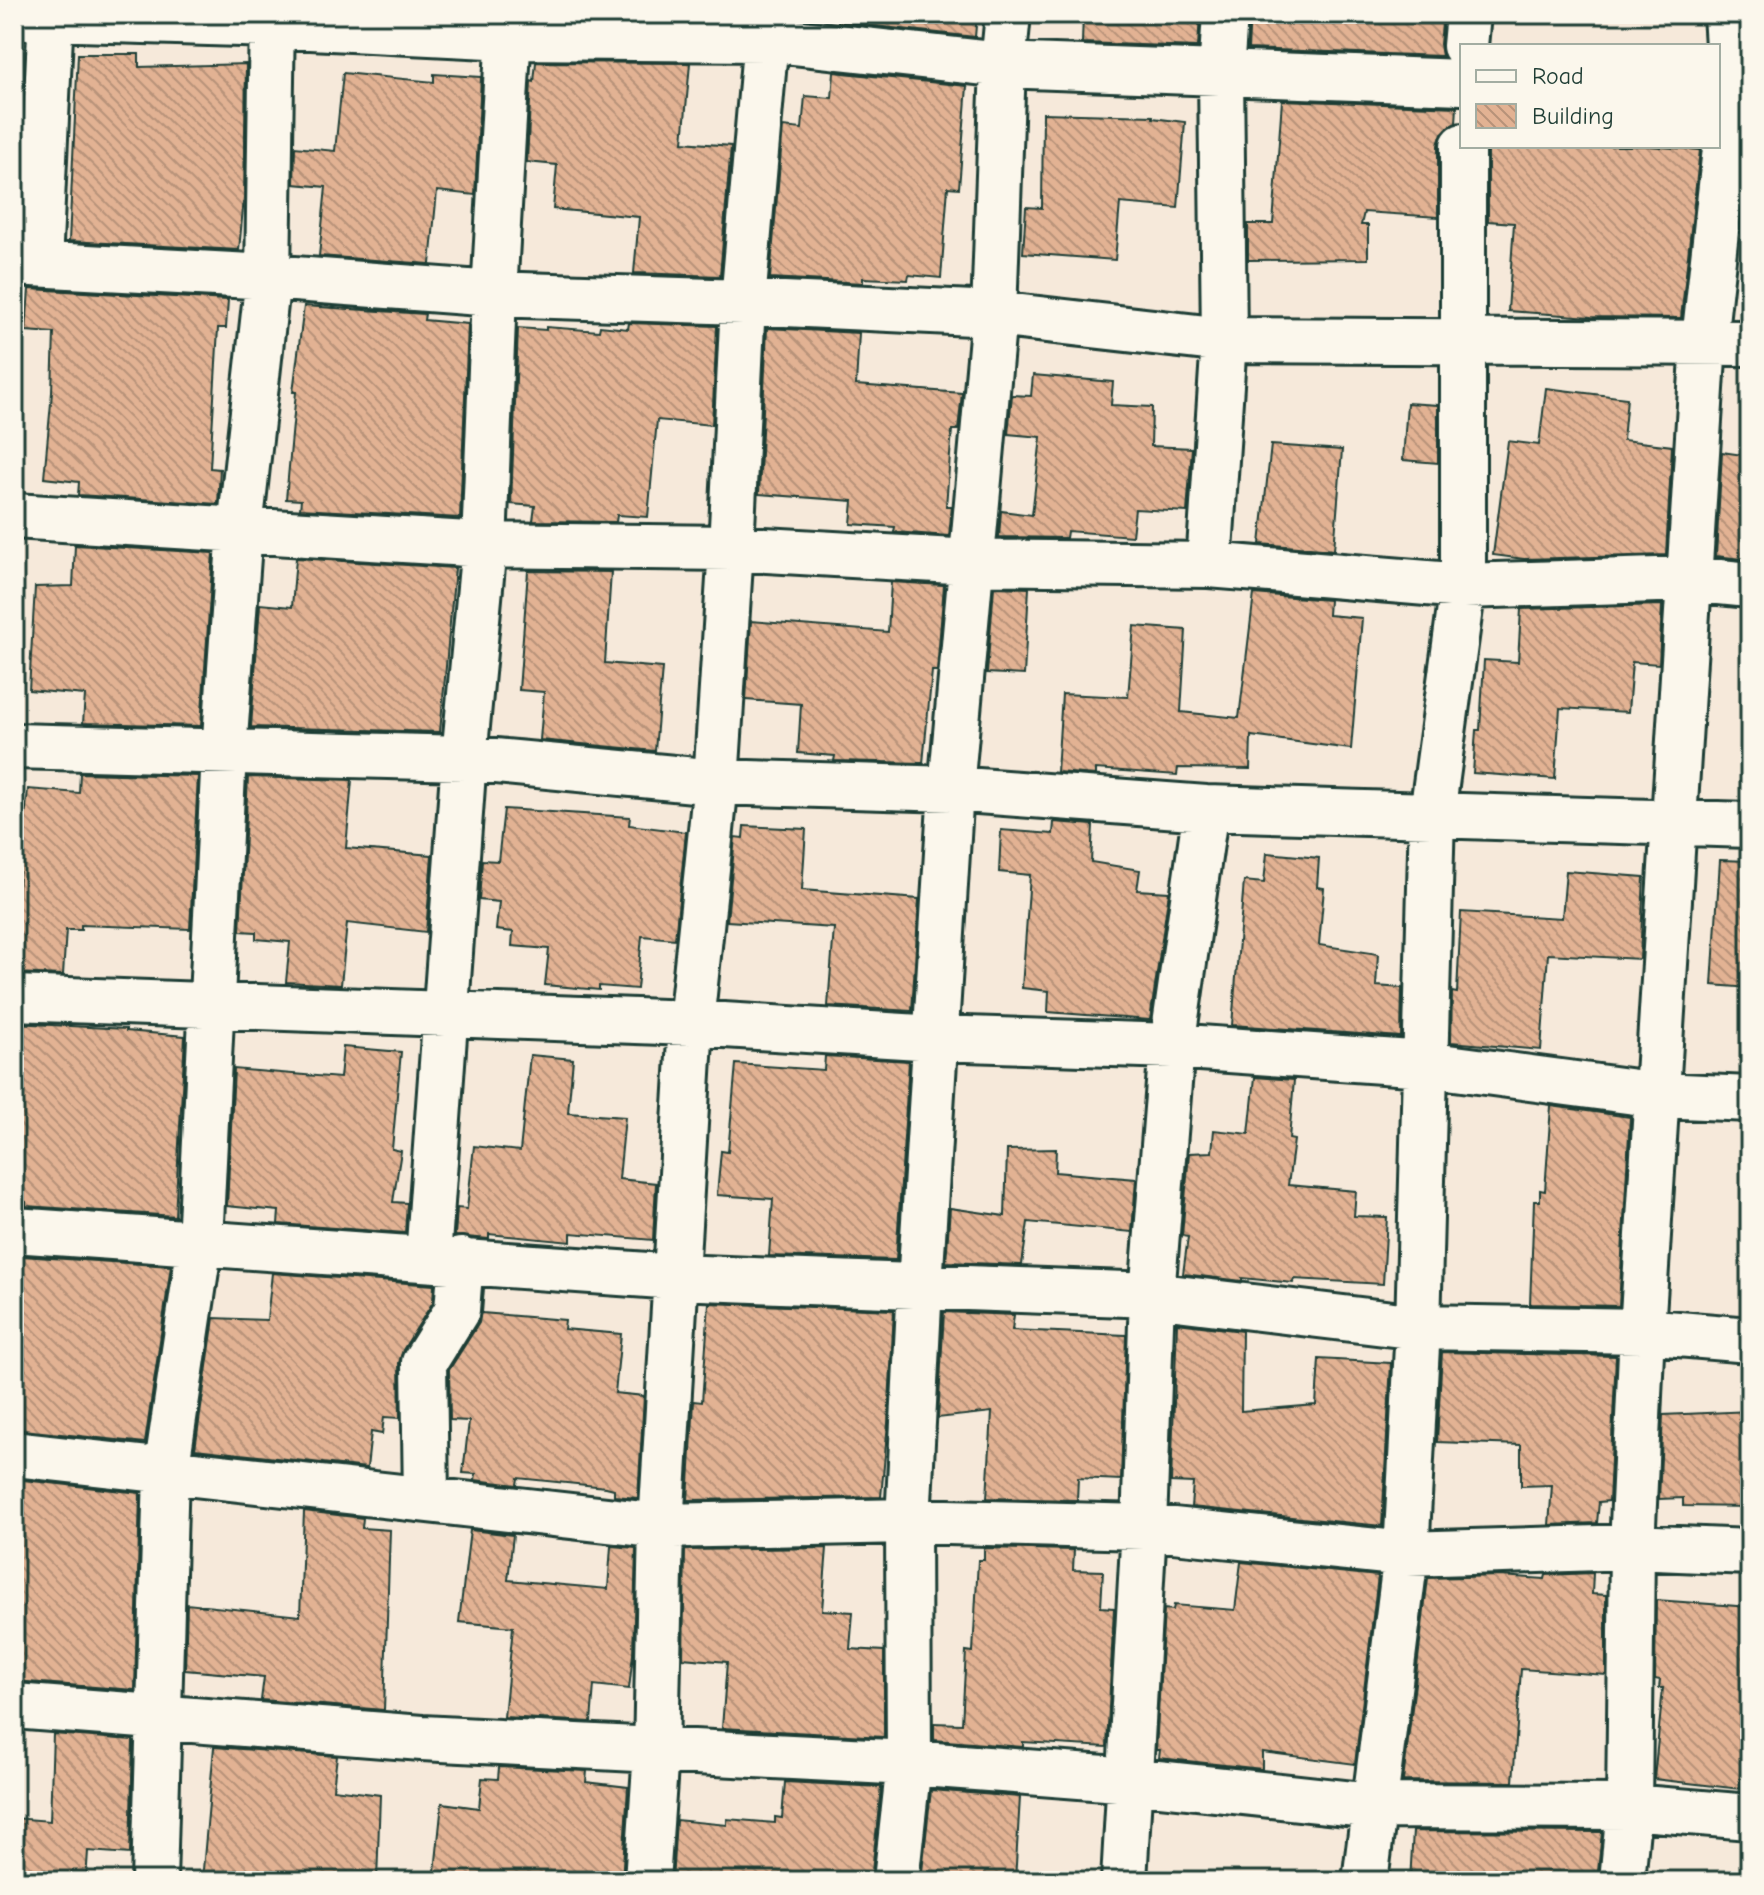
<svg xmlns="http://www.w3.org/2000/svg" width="1764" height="1895" font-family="'Comic Neue',sans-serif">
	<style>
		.building { fill: url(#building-back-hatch); stroke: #1f3d34; stroke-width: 2 }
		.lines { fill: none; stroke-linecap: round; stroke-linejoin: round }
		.street-casing { stroke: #1f3d34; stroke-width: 50 }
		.street { stroke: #fbf7ec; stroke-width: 44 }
	</style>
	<defs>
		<pattern id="building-back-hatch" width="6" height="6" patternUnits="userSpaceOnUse" patternTransform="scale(2)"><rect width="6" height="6" fill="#e2b293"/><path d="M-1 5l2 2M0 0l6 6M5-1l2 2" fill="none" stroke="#b79279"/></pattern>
	</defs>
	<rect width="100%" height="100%" fill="#f6e9da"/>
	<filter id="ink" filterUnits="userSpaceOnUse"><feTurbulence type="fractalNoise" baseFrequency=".0125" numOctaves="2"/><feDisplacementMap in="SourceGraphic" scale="16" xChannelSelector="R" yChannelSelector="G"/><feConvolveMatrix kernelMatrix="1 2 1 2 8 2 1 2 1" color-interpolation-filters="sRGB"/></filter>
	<g filter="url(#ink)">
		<path class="building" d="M839,14H977L975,37L838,22Z
			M1083,14H1200L1198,47L1082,43Z
			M1250,14H1443L1440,44L1442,56L1248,49Z
			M78,54H139V67L246,64L244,198L239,250L69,241Z
			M536,62L690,63L683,142L731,146L720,276L634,273L639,217L553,209L557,165L527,162L531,81L534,82Z
			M834,72L967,86L959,188L948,187L941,278L909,275L908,280L863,278V283L770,278L783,127L802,129L805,96L832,98Z
			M343,73L434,82V74L481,77L475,195L437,191L430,264L319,256L326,187L294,184L295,147L335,151Z
			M1282,100L1457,107L1456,123L1442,133L1438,145V217L1364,212L1361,225H1368V259L1248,260V224H1273Z
			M1043,113L1153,116V118L1185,122L1178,208L1120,203L1115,260L1023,253L1026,207L1042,208Z
			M1488,146H1648L1700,150L1681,318L1591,317L1508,311L1514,223L1488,221Z
			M29,289L228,300L226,328H218L210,468L220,469L218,504L78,495L79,482L44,478L52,392L54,333L26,331Z
			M304,306L425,314L424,320L468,324L460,518L300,509L301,500L286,499L296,392H293Z
			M629,323L717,326L712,425L657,420L648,517L617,515L616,522L533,521L535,506L511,504L518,328L546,330V327L599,331L600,326L628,329Z
			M767,328L859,333L856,385L962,393L958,430H952L946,506H952L949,536L894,532L895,527L851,524L853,501L759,494Z
			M1033,375L1113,382L1111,405L1152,407L1151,446L1192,448L1187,512L1135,509L1132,536L1067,531L1066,538L999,537L1001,511L1032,515L1041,437L1008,434L1012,395L1031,396Z
			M1546,388L1627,398L1623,440L1672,446L1666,555L1524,559L1493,555L1508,441L1539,445Z
			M1407,403L1438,405V463L1403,460Z
			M1271,445L1342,450L1334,550L1260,544Z
			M1722,452L1750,456V560L1716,556Z
			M75,545L213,553L201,726L83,723L85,695L29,690L35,587L73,586Z
			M296,558L455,568L440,732L251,727L260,604L292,607Z
			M528,571L611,572L605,663L662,668L655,751L540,740L544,692L519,690Z
			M891,582L944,585L937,671H932L923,763L834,761L835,756L798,753L801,704L746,700L751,621L888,632Z
			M994,587L1029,588L1024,675L987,673Z
			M1254,594L1329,600L1328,615L1362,618L1351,749L1251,736L1250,769L1178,768L1177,775L1096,769V775L1057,772L1062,694L1128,697L1134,626L1186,630L1181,712L1239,718Z
			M1662,605L1659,664L1632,662L1628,712L1560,708L1555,779L1473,773L1476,730H1480L1484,660L1518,662L1521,609Z
			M80,773L198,776L190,929L81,925V930H66L63,975L14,973L18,886L28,789L79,793Z
			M248,777L352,780L346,848L432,855L426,932L347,923L341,985L286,982L290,942L256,939V932L240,931Z
			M504,809L630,817L629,825L686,832L675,939L642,936L637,989L599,986V990L545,985L549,949L512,946L513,932L496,930L499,902L479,900L482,860L498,861Z
			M1054,822L1093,825L1091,862L1140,870L1137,890L1169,892L1150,1020L1048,1012L1049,991L1022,988L1030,875L999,872L1001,830L1053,834Z
			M744,826L806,829L802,890L919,899L912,1011L828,1006L834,928L727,921L735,837L743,838Z
			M1267,853L1319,858L1317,887L1324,888L1319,945L1378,954L1376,986L1402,988L1401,1037L1232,1025L1244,881L1264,883Z
			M1720,860L1750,861V988L1712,985Z
			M1566,871L1644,877L1640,959L1548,954L1541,1050L1451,1042L1452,992L1457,993L1461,912L1562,918Z
			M14,1023L126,1029V1031L185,1036L175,1216L26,1206V1202L14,1201Z
			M343,1047L401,1052L392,1149L401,1151L393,1202L407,1203L405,1233L278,1224L279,1211L227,1206L234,1069L340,1078Z
			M530,1055L573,1059L568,1113L625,1117L619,1179L656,1183L653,1240L571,1233V1242L489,1234V1239L455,1236L457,1208L467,1209L474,1146L520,1151Z
			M825,1056L909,1061L896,1260L769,1256L773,1199L717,1195L721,1151L728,1152L736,1064L824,1070Z
			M1255,1077L1294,1080L1289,1139L1294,1140L1288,1185L1356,1191L1354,1216L1387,1217L1383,1284L1294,1279L1293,1283L1242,1278V1281L1183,1274L1188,1237L1182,1236L1189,1153L1212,1152L1214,1130L1249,1134Z
			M1551,1106L1630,1117L1619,1306L1530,1304L1534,1201H1540V1190L1545,1191Z
			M1056,1149L1055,1172L1136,1179L1132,1232L1028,1222L1022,1265L946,1262L950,1208L1005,1216L1007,1150Z
			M21,1256L171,1266L145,1443L14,1429V1333Z
			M272,1273L434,1285L433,1302L403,1350L399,1363L400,1418L384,1417L382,1434L371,1432L367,1468L195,1449L214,1318L267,1320Z
			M484,1288L482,1313L565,1320L564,1329L621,1334L615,1393L644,1396L638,1498L614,1496V1489L606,1487L518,1478L517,1485L475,1480L476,1474L463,1473L469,1421L450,1420L449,1370L479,1323Z
			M709,1303L894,1310L888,1423L881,1497L688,1500L694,1401L702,1402Z
			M944,1312L1014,1315L1012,1330L1126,1335L1121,1480L1078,1478L1077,1500L987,1498L992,1412L938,1418Z
			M1177,1323L1242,1331L1241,1411L1316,1405L1319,1359L1391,1363L1382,1526L1191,1507L1193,1483L1171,1482Z
			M1442,1352L1616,1356L1609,1501L1599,1502L1597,1523L1549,1525L1552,1485L1521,1486V1445L1437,1442Z
			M1750,1411V1507L1683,1506V1498L1659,1499L1663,1415Z
			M14,1479L140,1493L135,1690L14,1681Z
			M304,1511L363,1518L362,1528L390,1530L384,1710L261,1700L264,1677L185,1670L187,1604L300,1616Z
			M470,1530L513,1535L508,1580L608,1589L611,1546L636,1548L633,1654L629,1689L594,1685L591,1722L504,1717L513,1627L459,1622Z
			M827,1548L822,1610L853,1612L850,1649L884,1651V1737L722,1728L727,1662L683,1658L685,1550Z
			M984,1548L1074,1550L1073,1570L1103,1571L1101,1607L1114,1608L1107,1747L1023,1742V1747L934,1740V1723L962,1724L966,1651L973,1652L978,1560H984Z
			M1241,1562L1378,1576L1355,1764L1262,1752V1769L1159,1758L1160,1750H1156L1164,1609L1173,1610L1174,1605L1235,1610Z
			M1593,1573L1592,1594L1606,1595V1675L1521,1669L1513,1782L1403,1781L1428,1578L1499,1576L1545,1579L1546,1575Z
			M1656,1600L1750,1607L1749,1730H1745L1740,1789L1654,1779L1663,1688H1659L1660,1680L1655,1679Z
			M53,1734L133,1740L130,1854L88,1851L86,1881H44V1875L14,1872V1818L50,1821Z
			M214,1747L337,1756L333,1789L380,1795L377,1881H202Z
			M499,1767L587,1771L586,1782L628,1787L622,1881H434L442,1803L479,1808L482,1778L498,1779Z
			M785,1782L881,1787L871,1881H672L676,1820L727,1825V1819L775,1823V1817L782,1818Z
			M931,1790L1020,1797L1015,1881H921Z
			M1413,1831L1602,1832L1597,1881H1410Z"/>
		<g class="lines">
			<defs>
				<path id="street" d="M14,17L271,25L509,37L765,39L1003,65L1462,82
					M1465,46L1468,14
					M14,263L268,277L494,294L743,302L994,314L1224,340L1750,343
					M39,263L51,14
					M14,516L484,545L731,548L971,562L1209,565L1463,586L1689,579L1750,585
					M1209,565L1224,340L1221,74L1225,14
					M14,746L464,758L716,782L951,789L1206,808L1750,825
					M14,998L691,1023L936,1038L1172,1046L1425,1064L1658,1095L1750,1099
					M14,1230L676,1277L1152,1295L1418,1327L1642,1331L1750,1340
					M428,1258L464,758L484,545L494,294L510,14
					M14,1454L661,1526L908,1521L1144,1527L1406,1554L1632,1547L1750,1552
					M426,1498L424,1363L457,1310L461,1260
					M14,1706L422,1738L909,1763L1131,1780L1373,1806L1629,1807L1750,1817
					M154,1881L166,1472L200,1243L224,752L240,529L268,277L272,14
					M647,1881L656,1752L661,1526L691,1023L716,782L731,548L743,302L768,14
					M896,1881L909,1763L908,1521L920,1285L951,789L994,314L1003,65L1008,14
					M1124,1881L1144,1527L1152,1295L1172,1046L1206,808
					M1365,1881L1406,1554L1418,1327L1432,814L1463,586V146
					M1622,1881L1629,1807L1632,1547L1642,1331L1704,341L1731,94L1726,14"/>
			</defs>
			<use href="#street" class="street-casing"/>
			<use href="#street" class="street"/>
		</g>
	</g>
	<rect width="1764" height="1895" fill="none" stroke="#fbf7ec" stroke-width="48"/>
	<rect x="24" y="24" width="1716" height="1847" fill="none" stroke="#1f3d34" stroke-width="3" filter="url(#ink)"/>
	<rect x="1460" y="44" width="260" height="104" fill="#fbf7ec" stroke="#a3ada2" stroke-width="2"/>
	<rect x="1476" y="70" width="40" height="12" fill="#fbf7ec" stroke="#a3ada2" stroke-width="2"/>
	<text x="1532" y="84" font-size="24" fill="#1f3d34">Road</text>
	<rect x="1476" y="104" width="40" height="24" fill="url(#building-back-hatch)" stroke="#a3ada2" stroke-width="2"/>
	<text x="1532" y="124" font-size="24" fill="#1f3d34">Building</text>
</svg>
